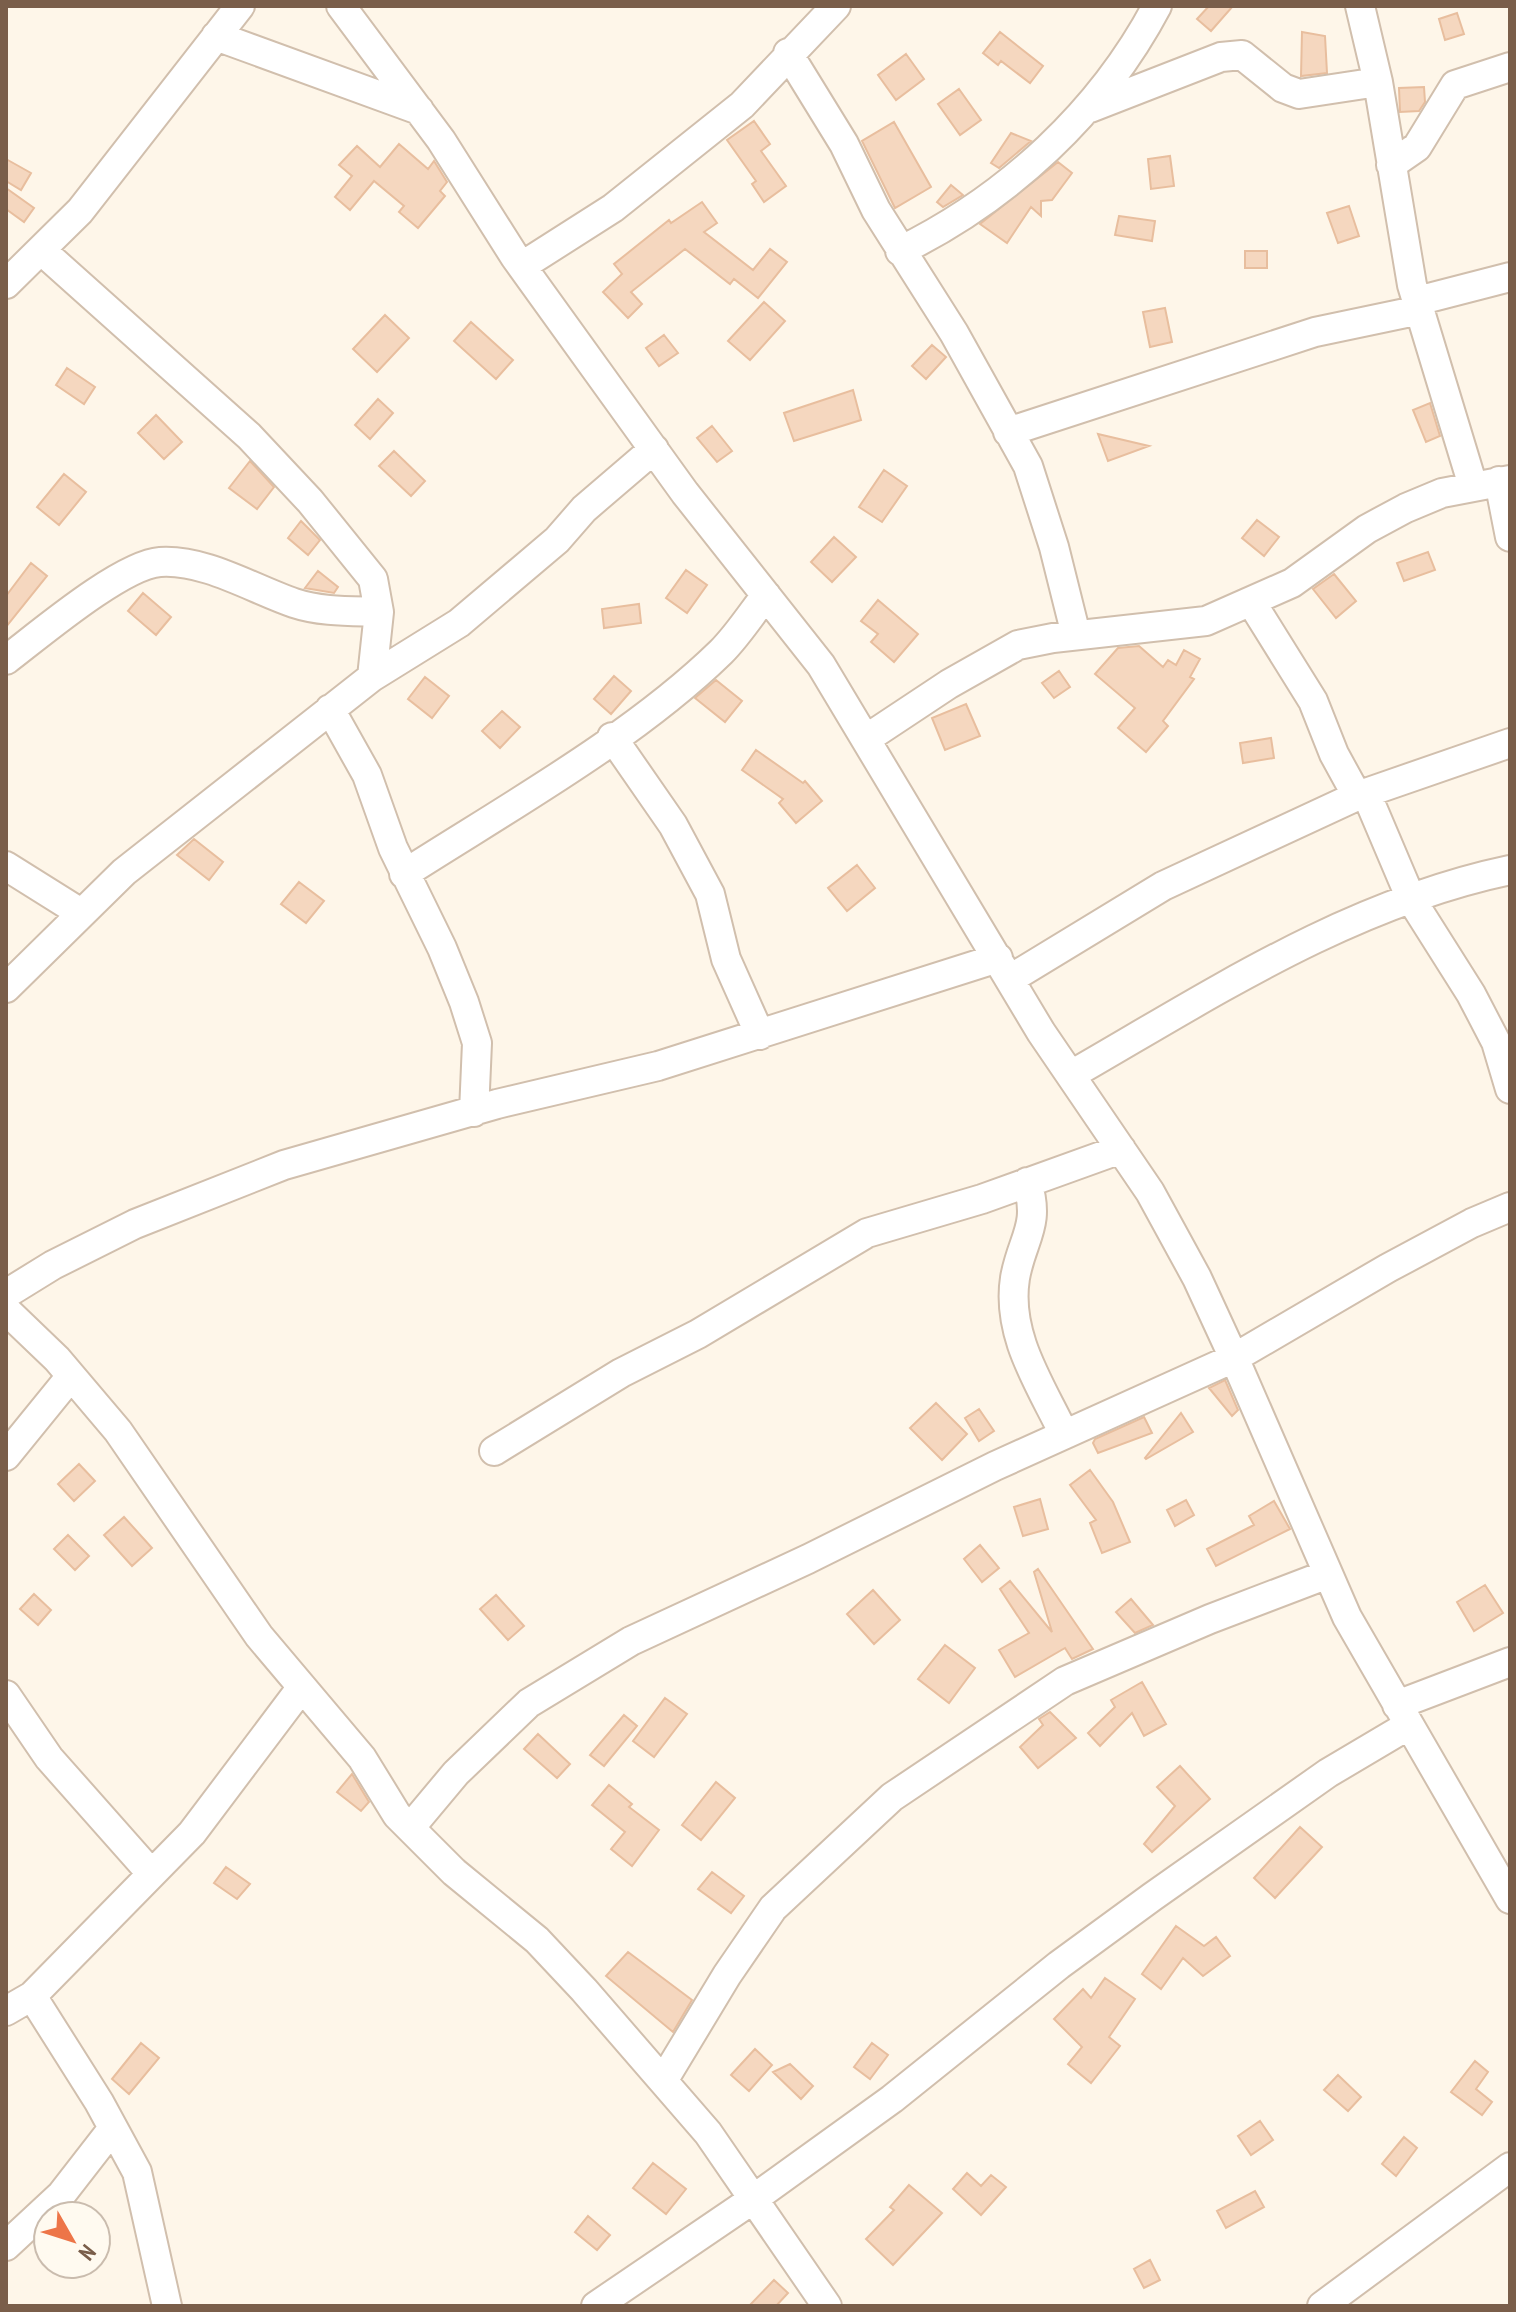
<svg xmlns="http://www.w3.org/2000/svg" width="1516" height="2312" font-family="'PT Sans Narrow',sans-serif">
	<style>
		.building { fill: #f5d7bf; stroke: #e8be9e; stroke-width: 2 }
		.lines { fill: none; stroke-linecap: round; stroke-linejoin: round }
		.minor-casing { stroke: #d1bfad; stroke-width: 32 }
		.minor { stroke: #fff; stroke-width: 28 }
	</style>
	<rect width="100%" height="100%" fill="#fef6e9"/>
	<path class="building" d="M1209,6H1233L1211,31L1197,19Z
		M1457,13L1464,34L1445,40L1439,19Z
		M1000,32L1043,66L1030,83L1001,61L998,65L983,53Z
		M1302,32L1325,36L1327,73L1301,76Z
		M906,54L924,79L896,100L878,75Z
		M1424,87L1425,102L1419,111L1400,112L1399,88Z
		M959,89L981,120L960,135L938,104Z
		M754,121L770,144L761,151L786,186L764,202L752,184L756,181L727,140Z
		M894,122L931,187L895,208L862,141Z
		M1011,133L1031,141L999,168L991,163Z
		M399,144L428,169L434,161L447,182L440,191L445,196L418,228L399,212L404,206L374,181L350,210L335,197L352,176L339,165L357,146L380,167Z
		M1170,156L1174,186L1151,189L1148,159Z
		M6,159L31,173L21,190L6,181Z
		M1058,162L1072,173L1052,200L1041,201V216L1031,207L1007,243L980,224Z
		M951,185L963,195L943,207L937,202Z
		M6,188L34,208L24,222L6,209Z
		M702,202L717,223L704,232L753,270L770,249L787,262L758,298L734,279L730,284L685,249L631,292L642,304L628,318L603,292L622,274L614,264L669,220L671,223Z
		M1349,206L1359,236L1338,243L1327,213Z
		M1119,216L1155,221L1152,241L1115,235Z
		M1245,251H1267V268H1245Z
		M764,302L785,321L750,360L728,341Z
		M1165,308L1172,342L1150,347L1143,312Z
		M385,315L409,338L377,372L353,349Z
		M471,322L513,360L496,379L454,341Z
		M664,335L678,353L659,366L646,348Z
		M932,345L946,357L926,379L912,366Z
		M67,368L95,387L84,404L56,385Z
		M853,390L861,420L794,441L784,413Z
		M378,399L393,413L370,439L355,425Z
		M1430,403L1440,436L1426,442L1413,410Z
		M156,415L182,442L164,459L138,433Z
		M712,426L732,451L717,462L697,438Z
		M1098,434L1149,446L1108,461Z
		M394,451L425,481L411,496L379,466Z
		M250,461L274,487L257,509L229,488Z
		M884,470L907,486L882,522L859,507Z
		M64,474L86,492L59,525L37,507Z
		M1257,520L1279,537L1264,556L1242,538Z
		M301,521L320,540L308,555L288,538Z
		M834,537L856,557L832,582L811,562Z
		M1428,552L1435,570L1404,581L1397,563Z
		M31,563L47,576L6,627V596Z
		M686,570L707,585L687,613L666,598Z
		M318,571L338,587L334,593L305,588Z
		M1334,574L1356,601L1336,618L1313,589Z
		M143,593L171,617L156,635L128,611Z
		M878,600L918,634L894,662L871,642L878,634L861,621Z
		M639,604L641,623L604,628L602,609Z
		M1139,646L1163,667L1168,660L1176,665L1184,650L1200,659L1190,677L1194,679L1163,721L1168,726L1146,752L1118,728L1135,708L1095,674L1118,648Z
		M1059,671L1070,687L1054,698L1042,683Z
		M614,676L631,691L611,714L594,699Z
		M425,677L449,696L432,718L408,699Z
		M716,680L742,701L725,722L695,698Z
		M966,704L980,736L945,750L932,718Z
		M502,711L520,727L500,748L482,731Z
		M1271,738L1274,758L1243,763L1240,743Z
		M756,750L803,783L805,781L822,801L796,823L779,803L783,799L742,770Z
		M194,839L223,862L209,880L177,855Z
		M857,865L875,888L847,911L828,888Z
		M299,882L324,901L306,923L281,904Z
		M1225,1380L1238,1410L1232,1416L1209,1388Z
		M936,1403L967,1434L942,1460L910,1428Z
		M979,1409L994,1431L979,1441L965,1418Z
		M1181,1413L1193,1432L1146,1459L1145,1458Z
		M1144,1417L1152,1433L1098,1453L1093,1443L1095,1439Z
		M79,1464L95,1481L74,1501L58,1484Z
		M1090,1470L1113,1502L1130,1542L1102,1553L1090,1523L1096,1520L1070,1485Z
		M1040,1499L1048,1529L1023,1536L1014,1507Z
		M1186,1500L1194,1515L1175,1526L1167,1510Z
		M1274,1501L1290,1529L1216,1566L1207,1549L1254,1525L1249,1516Z
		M124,1517L152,1548L132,1566L104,1535Z
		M68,1535L89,1556L75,1570L54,1549Z
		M980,1545L999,1568L982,1582L964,1559Z
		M1038,1569L1093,1649L1072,1659L1065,1648L1015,1677L999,1650L1029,1633L1000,1589L1010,1581L1052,1632L1034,1572Z
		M1485,1585L1503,1613L1474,1631L1457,1602Z
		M873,1590L900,1620L874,1644L847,1614Z
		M34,1594L51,1610L38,1625L20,1609Z
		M496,1595L524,1626L508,1640L480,1609Z
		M1131,1599L1153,1625L1135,1633L1116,1612Z
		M945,1645L975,1668L949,1703L918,1679Z
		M1142,1682L1166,1724L1144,1736L1132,1713L1100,1746L1088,1733L1115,1707L1111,1700Z
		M665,1698L687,1714L654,1757L633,1741Z
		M1050,1712L1076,1738L1038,1768L1020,1747L1043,1725L1039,1719Z
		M624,1715L637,1726L604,1766L590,1755Z
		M538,1734L570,1764L557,1778L524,1749Z
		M1180,1766L1210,1799L1152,1852L1144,1844L1175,1806L1157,1787Z
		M352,1774L369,1802L361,1811L337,1792Z
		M716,1782L735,1798L701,1840L682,1825Z
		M609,1785L632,1804L629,1807L659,1830L632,1866L611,1849L625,1832L592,1805Z
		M1300,1827L1322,1847L1275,1898L1254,1878Z
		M226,1867L250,1884L237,1899L214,1883Z
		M712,1872L744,1896L731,1913L698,1889Z
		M1176,1926L1204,1946L1216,1937L1230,1956L1203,1976L1183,1958L1161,1989L1142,1974Z
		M628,1952L692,2000L673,2032L606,1976Z
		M1105,1978L1135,1999L1109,2037L1120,2046L1091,2083L1068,2064L1082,2047L1054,2019L1083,1989L1091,1998Z
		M141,2043L159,2058L129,2094L112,2079Z
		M872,2043L888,2055L870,2079L854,2067Z
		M755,2049L772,2065L749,2091L731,2075Z
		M1475,2061L1488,2072L1476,2089L1492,2102L1482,2115L1451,2092Z
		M790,2064L813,2086L801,2099L773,2072Z
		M1338,2075L1361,2097L1348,2111L1324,2090Z
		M1260,2121L1273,2140L1251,2155L1238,2136Z
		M1404,2137L1417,2148L1396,2176L1382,2164Z
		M653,2163L686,2189L666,2214L633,2188Z
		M967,2173L981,2186L991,2175L1006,2187L981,2215L953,2189Z
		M909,2185L942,2213L893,2265L866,2239L894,2210L890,2207Z
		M1255,2191L1264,2207L1226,2228L1217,2211Z
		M588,2216L610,2235L597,2250L575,2232Z
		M1150,2260L1160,2280L1144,2288L1134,2269Z
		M774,2280L788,2293L776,2306H749Z"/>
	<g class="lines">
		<defs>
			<path id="minor" d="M341,6L441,140L515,257L685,493L821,665L1041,1032L1150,1192L1197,1278L1239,1369L1347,1617L1510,1899
				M1360,6L1378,82L1412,285L1473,486
				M216,36L419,110
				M788,53L844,144L876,210L954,333L1028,466L1054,547L1076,635
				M1090,108L1221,57L1242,55L1283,88L1299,94L1378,82
				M1391,165L1417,147L1455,85L1510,67
				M41,250L249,436L310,501L373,579L379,612L372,677
				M900,251C1008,198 1101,112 1157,6
				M522,266L613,208L742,105L836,6
				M6,284L80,211L240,6
				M1417,301L1510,277
				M1008,432L1315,332L1420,310
				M1499,481L1510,537
				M1252,603L1313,701L1334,754L1357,796
				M6,660C39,635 121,565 160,562C205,559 253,589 294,603C321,612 351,611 379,612
				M330,709L367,775L393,848L442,948L464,1002L477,1043L474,1112
				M612,737L673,825L710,894L726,959L760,1035
				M866,739L949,684L1018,645L1053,638L1206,621L1292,583L1367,529L1406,508L1442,493L1510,480
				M1366,793L1411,899L1471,994L1496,1042L1510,1089
				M6,866L81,913
				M404,874C507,808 634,737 721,652C738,635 752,613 766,595
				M1010,979L1163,886L1357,796L1510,743
				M6,988L124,872L372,677L459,623L557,540L584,509L654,449
				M1071,1075C1212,994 1348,904 1510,870
				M1027,1182C1041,1226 1022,1238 1015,1278C1006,1335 1040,1384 1064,1434
				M6,1294L53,1265L135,1224L284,1165L497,1104L658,1066L998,958
				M6,1310L57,1359L118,1431L259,1636L362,1758L397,1815L454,1872L537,1940L584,1990L708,2133L827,2306
				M494,1451L621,1373L698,1334L867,1233L982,1199L1121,1149
				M6,1456L71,1376
				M6,1695L49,1758L150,1872
				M1397,1705L1510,1662
				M410,1828L456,1773L529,1703L631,1641L808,1559L995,1466L1234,1358L1388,1268L1472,1223L1510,1207
				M32,1996L99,2102L137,2172L167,2306
				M6,2011L32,1996L192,1833L302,1687
				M663,2081L727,1975L773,1908L892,1797L1065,1681L1210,1619L1328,1574
				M6,2246L61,2195L113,2128
				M596,2306L752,2200L892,2099L1059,1965L1152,1897L1328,1773L1409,1725
				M1322,2306L1510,2167"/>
		</defs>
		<use href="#minor" class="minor-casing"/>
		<use href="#minor" class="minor"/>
	</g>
	<rect width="1516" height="2312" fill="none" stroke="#7a5e4a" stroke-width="16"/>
	<g transform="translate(72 2240) rotate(129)"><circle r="38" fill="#fffaf0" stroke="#cabcae" stroke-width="2"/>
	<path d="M0-6L14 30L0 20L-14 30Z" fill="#ed7548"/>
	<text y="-12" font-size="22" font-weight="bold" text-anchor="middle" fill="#7a5e4a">N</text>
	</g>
</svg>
